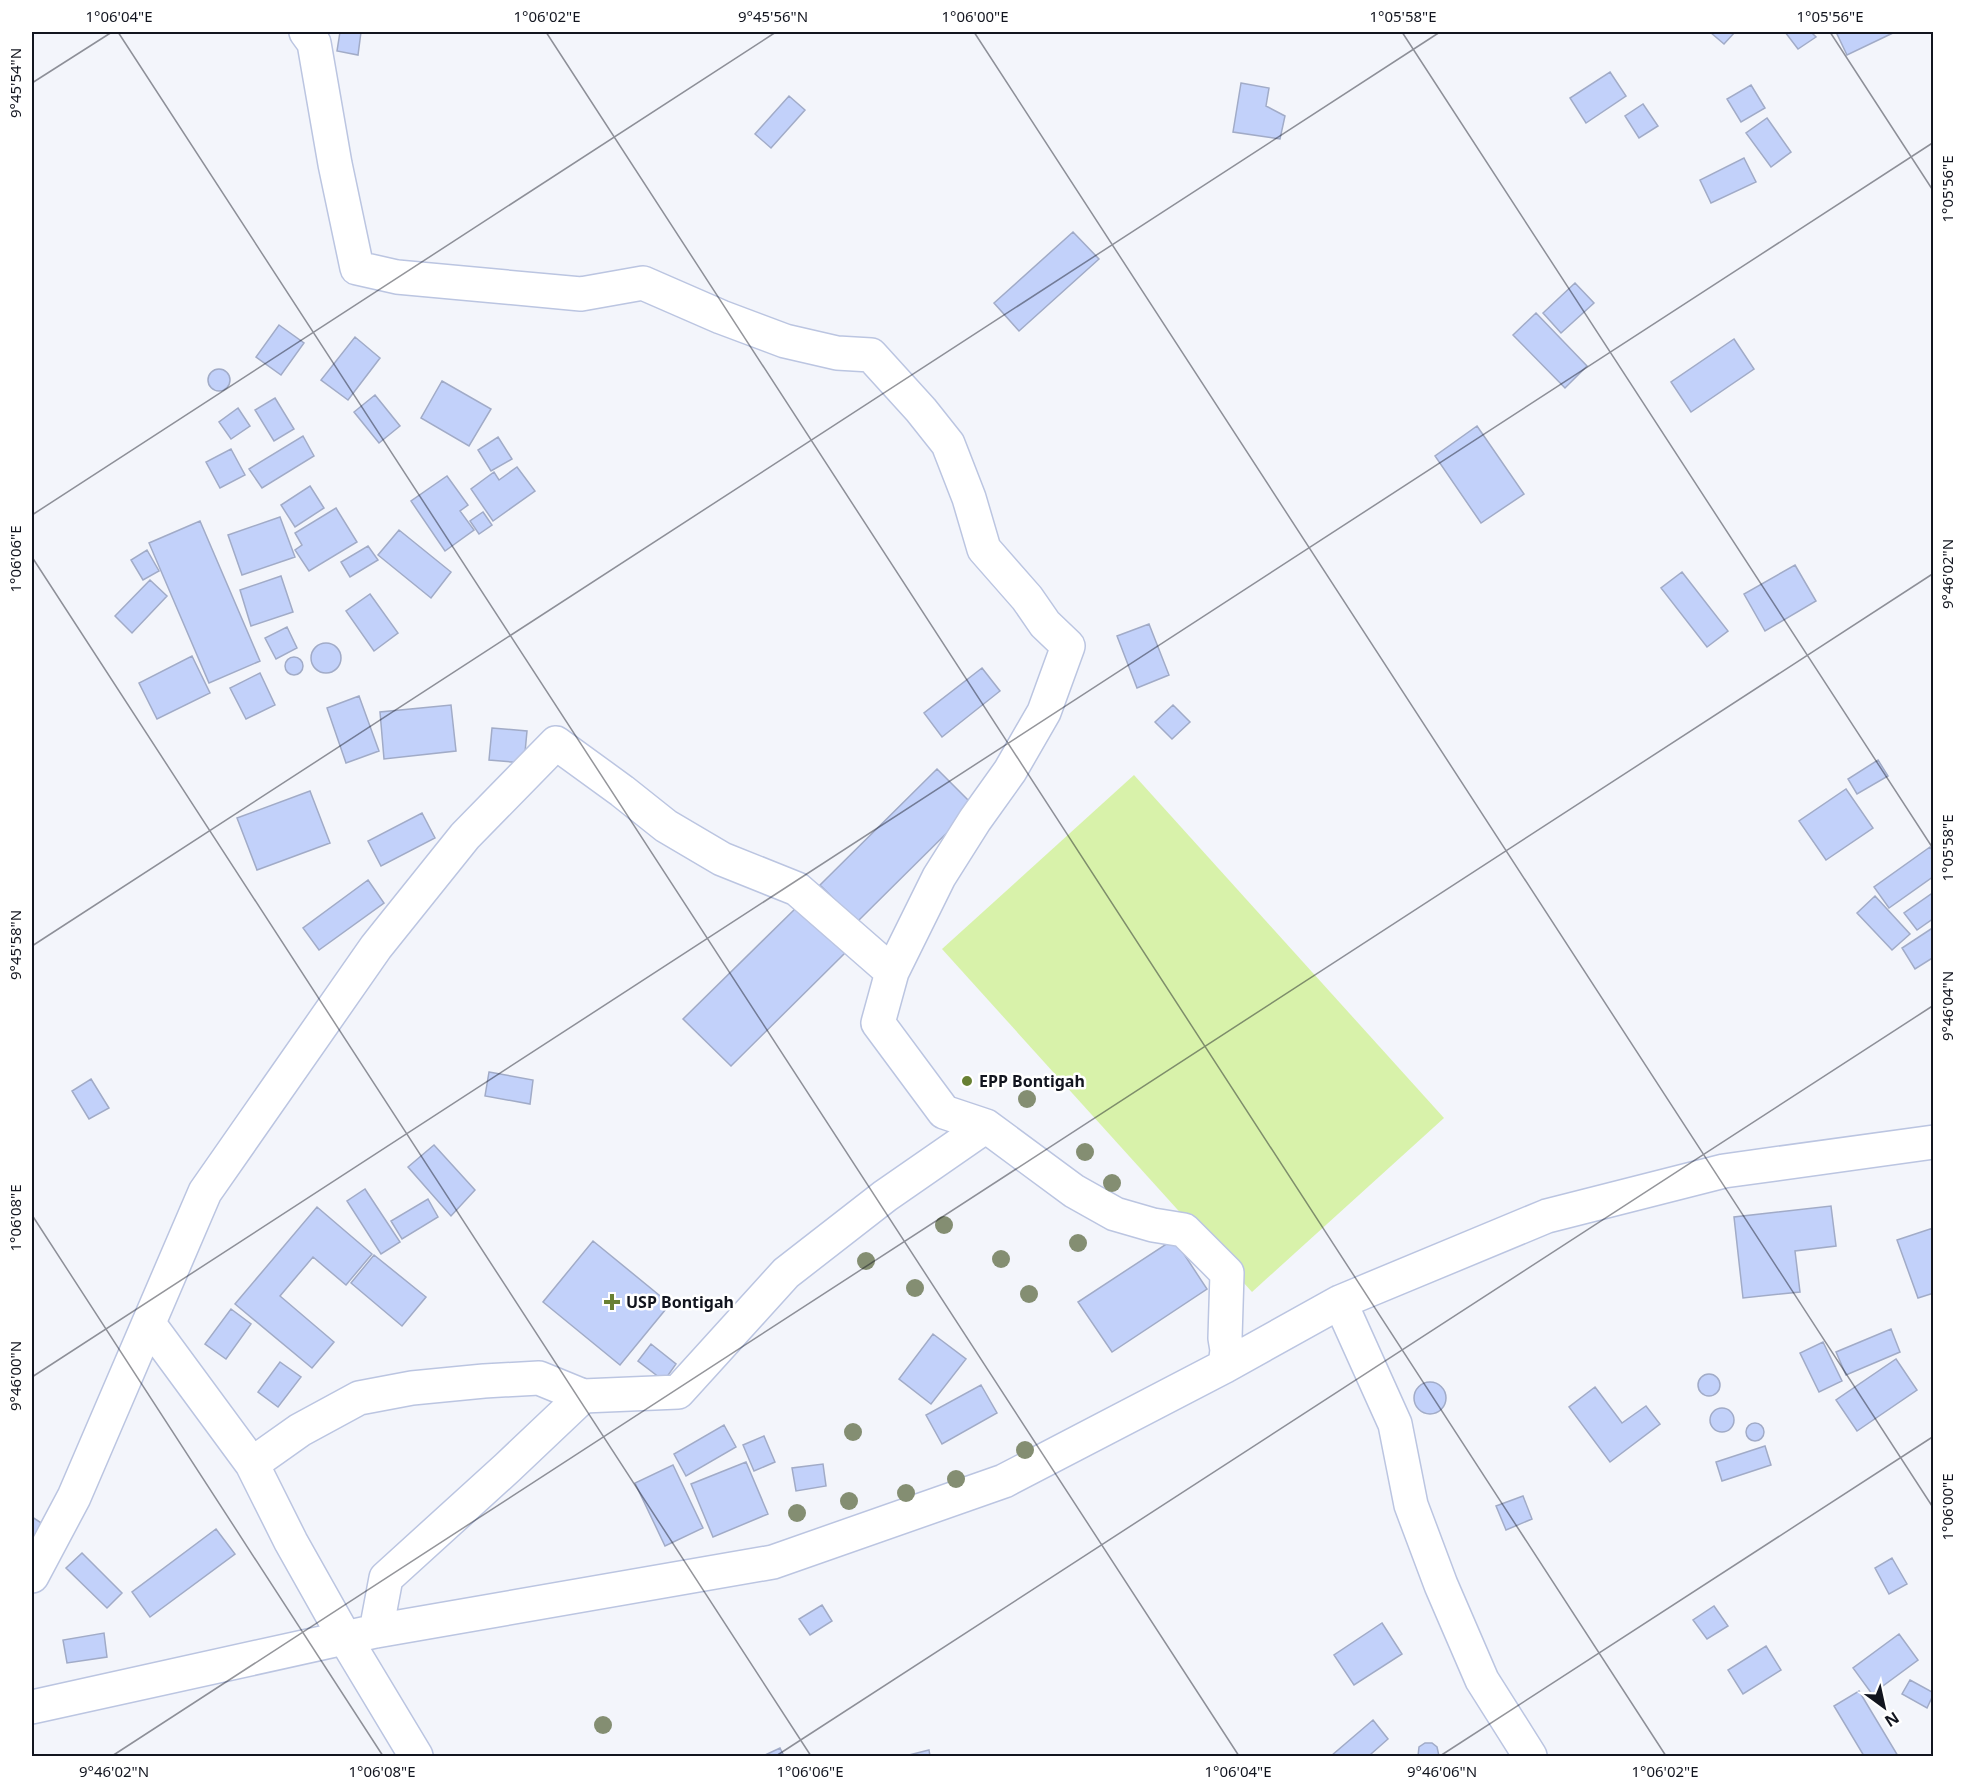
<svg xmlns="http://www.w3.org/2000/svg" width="1965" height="1788" font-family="'Noto Sans',sans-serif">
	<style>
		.green { fill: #d8f2aa }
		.building { fill: #c2d1fa; stroke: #a1abc7; stroke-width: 1.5 }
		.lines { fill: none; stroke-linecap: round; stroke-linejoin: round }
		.minor-casing { stroke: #bbc5e1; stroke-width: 36 }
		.minor { stroke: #fff; stroke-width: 33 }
		.tree { fill: #848e72 }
		.ticks { fill: none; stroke: #12151f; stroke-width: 1.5; stroke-opacity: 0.45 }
		.poi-dot { fill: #688033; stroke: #fff; stroke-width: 2 }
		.labels { text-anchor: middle; stroke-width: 5; stroke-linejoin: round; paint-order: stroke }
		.poi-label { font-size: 16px; font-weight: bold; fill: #12151f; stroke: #fff; text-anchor: start }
		.neatline { fill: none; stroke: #12151f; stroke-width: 2 }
		.ticks-label { font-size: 15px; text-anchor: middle; fill: #12151f }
	</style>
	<rect width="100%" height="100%" fill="#f3f5fb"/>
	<path class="green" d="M1134,775L1444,1118L1252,1292L942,949Z"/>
	<path class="building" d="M340,32H361L358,55L337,51Z
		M1710,32H1735L1724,44Z
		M1785,32H1811L1816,37L1798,49Z
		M1841,32H1895L1847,55L1837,34Z
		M1610,72L1626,96L1586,123L1570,98Z
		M1241,83L1269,88L1266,106L1285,116L1280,139L1233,132Z
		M1751,85L1765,108L1741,122L1727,99Z
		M789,96L805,110L771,148L755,134Z
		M1643,104L1658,126L1639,138L1625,116Z
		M1767,118L1791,152L1771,167L1746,133Z
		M1744,158L1756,182L1711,203L1700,180Z
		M1073,232L1099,259L1019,331L994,303Z
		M1575,283L1594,303L1561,333L1543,313Z
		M1536,313L1587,366L1565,388L1513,335Z
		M279,325L304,343L281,375L256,357Z
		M355,337L380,358L348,400L321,380Z
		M1734,339L1754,369L1691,412L1671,382Z
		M208 380a11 11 0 1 1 22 0a11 11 0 1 1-22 0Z
		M442,381L491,409L469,446L421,418Z
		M375,395L400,426L379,443L354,412Z
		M275,398L294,429L274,441L255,410Z
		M238,408L250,426L231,439L219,422Z
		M1477,426L1524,494L1481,523L1435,456Z
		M303,436L314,456L262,488L249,469Z
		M498,437L512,459L491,471L478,450Z
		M231,449L245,475L220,488L206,462Z
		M517,467L535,491L493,521L471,489L494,472L499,480Z
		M447,476L468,505L460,511L474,530L445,551L411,501Z
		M310,486L324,508L295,527L281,505Z
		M336,508L357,542L309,571L295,550L302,545L295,533Z
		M483,512L492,525L479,534L470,521Z
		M280,517L295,557L242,575L228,535Z
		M200,521L260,661L209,683L149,543Z
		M399,530L451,572L431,598L378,555Z
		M368,546L378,560L350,577L341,562Z
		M147,550L159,571L143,580L131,560Z
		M1795,565L1816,601L1765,631L1744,594Z
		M1682,572L1728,631L1707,647L1661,588Z
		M281,576L293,612L251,626L240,590Z
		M150,580L167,596L132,633L115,616Z
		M370,594L398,633L374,651L346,611Z
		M1149,624L1169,675L1137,688L1117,636Z
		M287,627L297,648L276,659L265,638Z
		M311 658a15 15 0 1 1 30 0a15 15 0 1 1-30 0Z
		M192,656L210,693L157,719L139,683Z
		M285 666a9 9 0 1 1 18 0a9 9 0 1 1-18 0Z
		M982,668L1000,691L942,737L924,713Z
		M260,673L275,705L246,719L230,688Z
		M359,696L379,751L346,763L327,708Z
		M451,705L456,751L384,759L380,712Z
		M1173,705L1190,722L1172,739L1155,722Z
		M492,728L527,731L524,763L489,760Z
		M1878,760L1888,776L1857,794L1848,779Z
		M937,769L974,806L857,922L820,885Z
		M1846,789L1873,828L1826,860L1799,821Z
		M310,791L330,843L257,870L237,818Z
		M422,813L435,838L381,866L368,841Z
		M1930,847L1934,853V876L1889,908L1874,887Z
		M368,880L384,903L319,950L303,928Z
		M1934,892V918L1917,930L1904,913Z
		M1875,896L1910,934L1892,950L1857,913Z
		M799,905L846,952L731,1066L683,1019Z
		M1934,927V957L1915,969L1902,948Z
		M489,1072L533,1080L530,1104L485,1096Z
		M91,1079L109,1108L89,1119L72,1091Z
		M434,1145L475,1190L451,1216L408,1167Z
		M365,1189L400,1242L381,1254L347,1201Z
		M428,1199L438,1217L402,1239L391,1221Z
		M1831,1206L1836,1246L1795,1251L1800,1292L1743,1298L1734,1217Z
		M317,1207L372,1254L346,1285L313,1257L280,1296L334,1342L312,1368L235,1304Z
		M1933,1228L1934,1293L1918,1298L1897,1240Z
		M1174,1239L1207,1289L1112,1352L1078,1302Z
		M593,1241L670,1304L620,1365L543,1302Z
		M374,1255L426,1297L402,1326L351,1283Z
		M231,1309L251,1324L226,1359L205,1344Z
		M1891,1329L1900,1352L1846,1375L1836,1352Z
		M933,1334L966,1359L931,1404L899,1379Z
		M1823,1342L1842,1381L1819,1392L1800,1353Z
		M651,1344L676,1364L664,1381L638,1361Z
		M1896,1359L1917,1390L1857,1431L1836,1400Z
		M280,1362L301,1377L278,1407L258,1392Z
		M1698 1385a11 11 0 1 1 22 0a11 11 0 1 1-22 0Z
		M1414 1398a16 16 0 1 1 32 0a16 16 0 1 1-32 0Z
		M981,1385L997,1413L942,1444L926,1415Z
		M1595,1387L1622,1423L1646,1406L1660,1424L1610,1462L1569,1407Z
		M1710 1420a12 12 0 1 1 24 0a12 12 0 1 1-24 0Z
		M1746 1432a9 9 0 1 1 18 0a9 9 0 1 1-18 0Z
		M724,1425L736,1447L686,1476L674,1454Z
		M764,1436L775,1462L754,1471L743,1445Z
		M1765,1446L1771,1465L1722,1481L1716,1462Z
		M746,1462L768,1514L713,1537L691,1484Z
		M823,1464L826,1486L796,1491L792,1468Z
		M673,1465L703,1528L665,1546L635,1483Z
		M1523,1496L1532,1519L1506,1530L1496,1506Z
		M32,1517L43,1524L32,1544Z
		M216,1529L235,1554L150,1617L132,1592Z
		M82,1553L122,1593L107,1608L66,1568Z
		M1892,1558L1907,1584L1889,1594L1875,1568Z
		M822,1605L832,1621L810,1635L799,1619Z
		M1714,1606L1728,1626L1707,1639L1693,1620Z
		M1382,1623L1402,1654L1354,1685L1334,1655Z
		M104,1633L107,1657L67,1663L63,1640Z
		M1899,1634L1918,1660L1872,1694L1853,1668Z
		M1766,1646L1781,1670L1743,1694L1728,1670Z
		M1910,1680L1934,1693L1927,1708L1902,1694Z
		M1859,1691L1898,1756H1864L1834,1706Z
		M1373,1720L1388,1739L1371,1754L1373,1756H1331Z
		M1425,1743H1432L1437,1747L1439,1756H1418L1419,1747Z
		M780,1748L784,1756H763Z
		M929,1750L930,1756H905Z"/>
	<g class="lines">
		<defs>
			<path id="minor" d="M306,32L314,43L335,164L357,268L397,277L581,294L643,283L721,317L785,341L837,353L871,355L921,410L948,444L969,498L984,549L1027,598L1045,624L1068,646L1044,712L1010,771L975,820L939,877L892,972L878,1023L944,1112L986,1126L1074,1191L1115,1214L1153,1225L1184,1230L1227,1273L1225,1338L1227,1350L1225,1366
				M1340,1302L1395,1424L1411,1505L1441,1585L1482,1680L1530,1756
				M149,1324L252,1464L291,1542L345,1638L416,1756
				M252,1464L300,1430L359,1398L412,1388L484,1381L539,1378L583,1396
				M32,1576L74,1497L205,1192L376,947L465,836L556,743L622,791L666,826L722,859L797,889L892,972
				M376,1631L386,1578L507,1468L583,1396L678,1392L786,1273L885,1196L986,1126
				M32,1707L376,1631L773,1562L1004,1481L1225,1366L1340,1302L1547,1216L1724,1171L1934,1142"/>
		</defs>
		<use href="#minor" class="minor-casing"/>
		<use href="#minor" class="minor"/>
	</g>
	<g class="tree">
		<circle cx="1027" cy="1099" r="9"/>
		<circle cx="1085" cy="1152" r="9"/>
		<circle cx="1112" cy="1183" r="9"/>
		<circle cx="944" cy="1225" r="9"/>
		<circle cx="1078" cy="1243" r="9"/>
		<circle cx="1001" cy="1259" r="9"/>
		<circle cx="866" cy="1261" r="9"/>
		<circle cx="915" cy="1288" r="9"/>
		<circle cx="1029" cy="1294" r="9"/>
		<circle cx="853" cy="1432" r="9"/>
		<circle cx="1025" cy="1450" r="9"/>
		<circle cx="956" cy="1479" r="9"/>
		<circle cx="906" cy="1493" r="9"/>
		<circle cx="849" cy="1501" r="9"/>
		<circle cx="797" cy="1513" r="9"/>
		<circle cx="603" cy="1725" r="9"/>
	</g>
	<path class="ticks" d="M118,32L1239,1756M546,32L1666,1756M974,32L1934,1509M1402,32L1934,850M1830,32L1934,192M32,83L112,32M32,515L776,32M32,557L811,1756M32,946L1440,32M32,1215L383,1756M32,1377L1934,142M112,1756L1934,573M776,1756L1934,1005M1440,1756L1934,1436"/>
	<g class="poi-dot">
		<circle cx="967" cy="1081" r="6"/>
		<path d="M609 1293h6v6h6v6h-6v6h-6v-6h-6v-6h6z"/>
	</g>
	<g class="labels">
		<g class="poi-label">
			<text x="979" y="1087">EPP Bontigah</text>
			<text x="626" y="1308">USP Bontigah</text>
		</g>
	</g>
	<rect width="1965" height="1788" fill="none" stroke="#ffffff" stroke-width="66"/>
	<g transform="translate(1884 1707) rotate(147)" stroke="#ffffff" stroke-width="4.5" paint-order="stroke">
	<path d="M0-4.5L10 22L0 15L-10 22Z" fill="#12151f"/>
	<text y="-9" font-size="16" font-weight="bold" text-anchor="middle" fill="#12151f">N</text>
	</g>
	<rect x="33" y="33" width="1899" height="1722" class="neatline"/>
	<g class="ticks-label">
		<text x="119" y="22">1°06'04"E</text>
		<text x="547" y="22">1°06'02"E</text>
		<text x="773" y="22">9°45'56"N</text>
		<text x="975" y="22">1°06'00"E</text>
		<text x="1403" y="22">1°05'58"E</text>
		<text x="1830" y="22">1°05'56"E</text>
		<text transform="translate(16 83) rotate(-90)" y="5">9°45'54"N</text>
		<text transform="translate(1948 189) rotate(-90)" y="5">1°05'56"E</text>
		<text transform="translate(16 559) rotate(-90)" y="5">1°06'06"E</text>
		<text transform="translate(1948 574) rotate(-90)" y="5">9°46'02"N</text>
		<text transform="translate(1948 848) rotate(-90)" y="5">1°05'58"E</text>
		<text transform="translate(16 945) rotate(-90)" y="5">9°45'58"N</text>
		<text transform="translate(1948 1006) rotate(-90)" y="5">9°46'04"N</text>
		<text transform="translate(16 1218) rotate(-90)" y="5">1°06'08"E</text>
		<text transform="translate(16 1376) rotate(-90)" y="5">9°46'00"N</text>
		<text transform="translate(1948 1507) rotate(-90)" y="5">1°06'00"E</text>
		<text x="114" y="1777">9°46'02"N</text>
		<text x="382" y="1777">1°06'08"E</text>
		<text x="810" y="1777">1°06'06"E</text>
		<text x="1238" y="1777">1°06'04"E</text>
		<text x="1442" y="1777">9°46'06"N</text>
		<text x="1665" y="1777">1°06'02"E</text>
	</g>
</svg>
